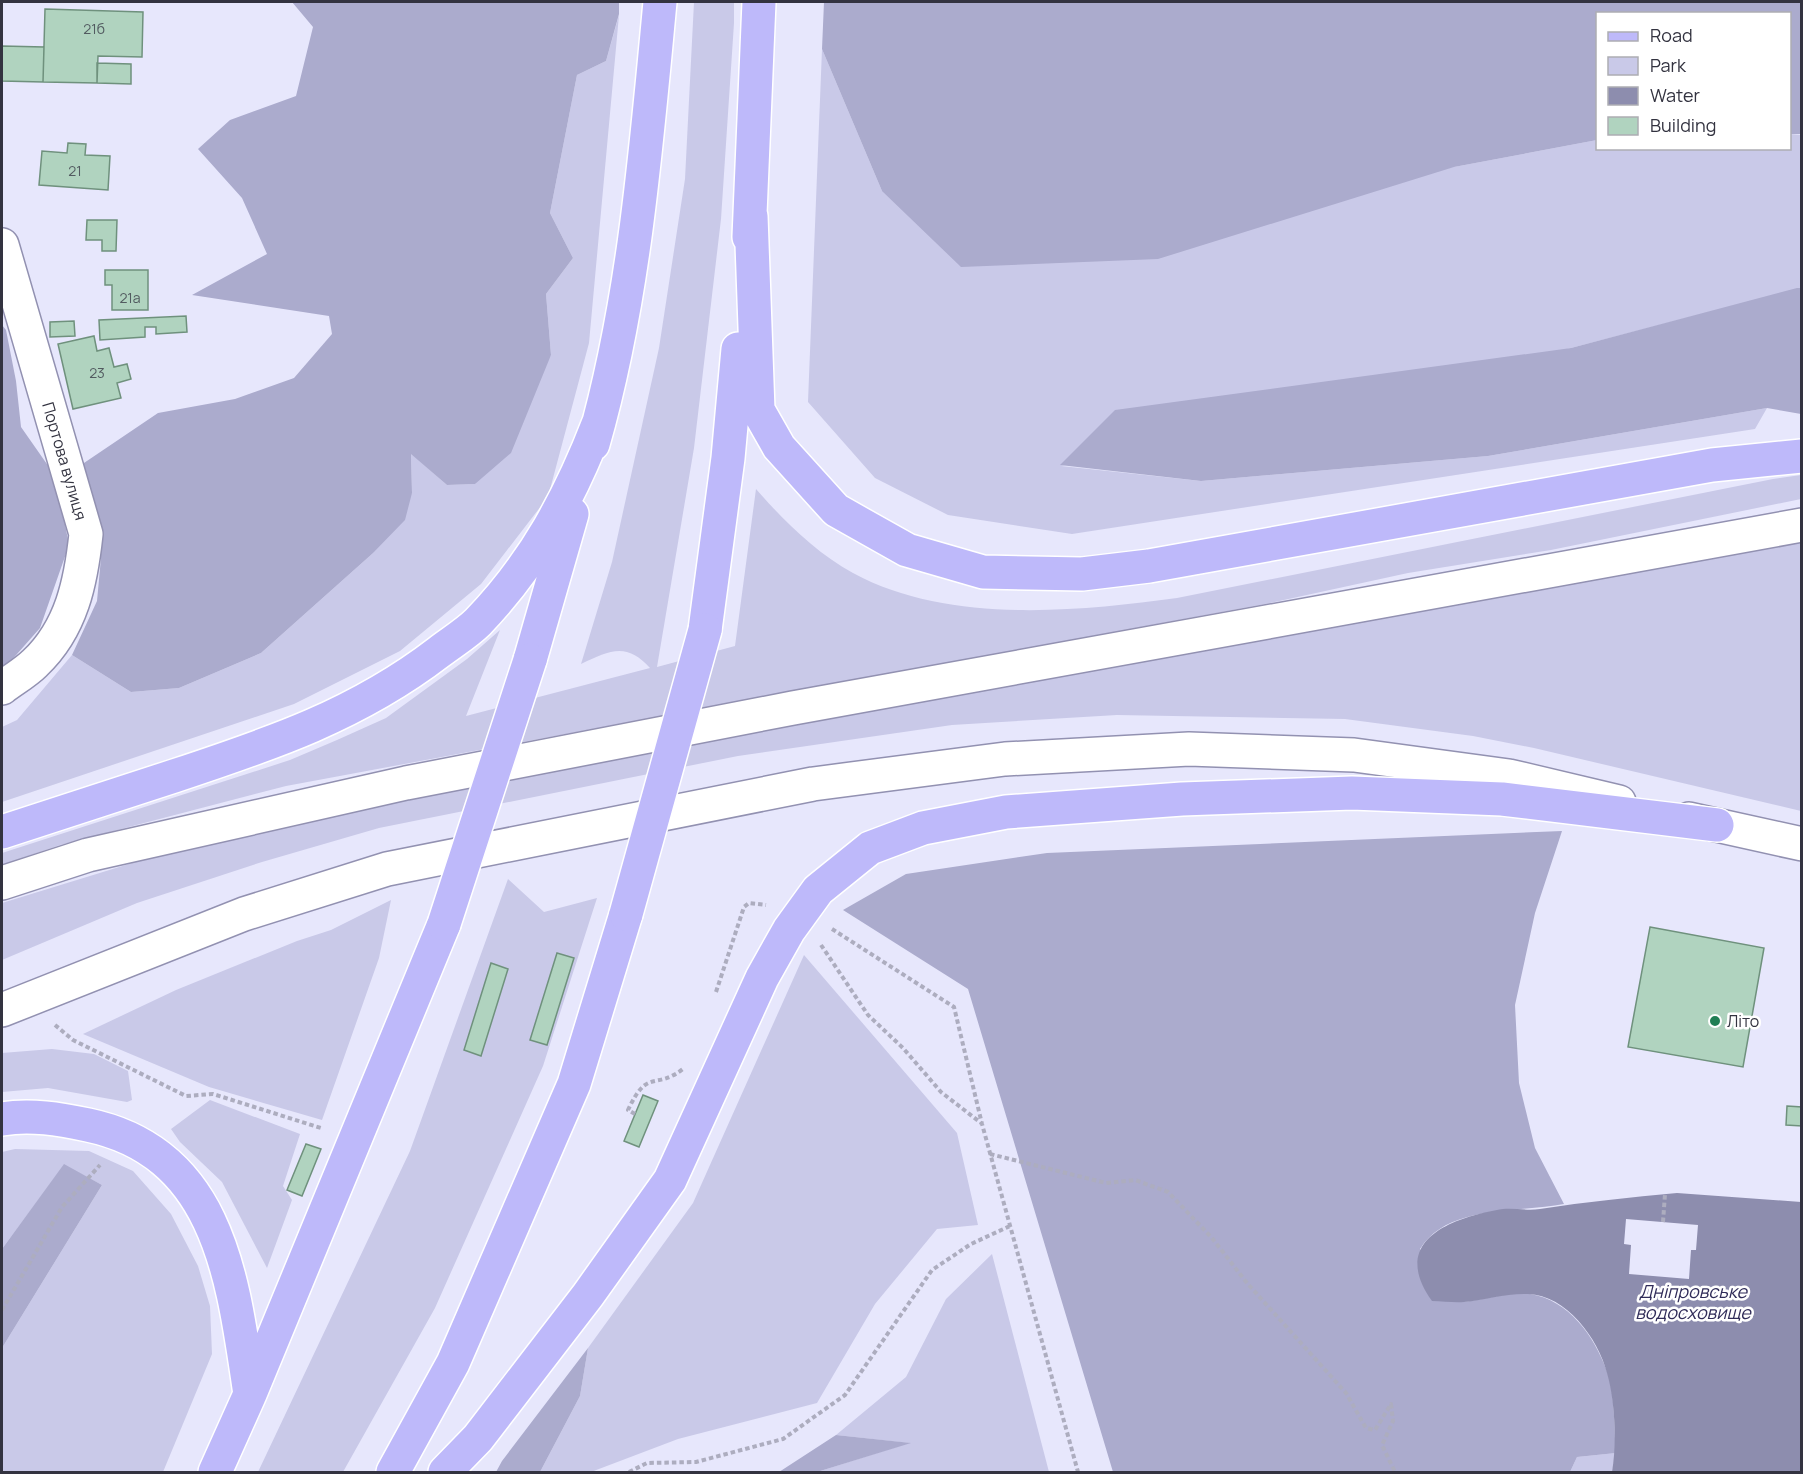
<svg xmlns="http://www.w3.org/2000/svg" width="1803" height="1474" font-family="Manrope,sans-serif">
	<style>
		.green { fill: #c9c9e8 }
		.forest { fill: #ababcd }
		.water { fill: #8d8dae }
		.pier { fill: #e7e7fc }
		.building { fill: #b0d3bf; stroke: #6f917d; stroke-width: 1.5 }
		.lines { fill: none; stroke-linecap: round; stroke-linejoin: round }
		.minor-casing { stroke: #9291b1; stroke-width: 36 }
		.major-casing { stroke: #fff; stroke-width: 36 }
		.path { stroke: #adadbf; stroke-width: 4; stroke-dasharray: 4.5 3; stroke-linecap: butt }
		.minor { stroke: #fff; stroke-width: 33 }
		.major { stroke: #beb9fa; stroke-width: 33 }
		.major-bridge-casing { stroke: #fff; stroke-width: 36; stroke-linecap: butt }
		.major-bridge { stroke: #beb9fa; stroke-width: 33 }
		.poi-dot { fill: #207e54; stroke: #fff; stroke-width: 2 }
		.labels { text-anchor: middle; stroke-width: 5; stroke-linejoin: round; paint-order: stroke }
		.number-label { font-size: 14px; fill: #525b60 }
		.street-label { font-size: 16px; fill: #333340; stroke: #fff }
		.poi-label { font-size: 16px; fill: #333340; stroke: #fff; text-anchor: start }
		.water-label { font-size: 18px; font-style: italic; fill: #302c59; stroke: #fff }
	</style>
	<rect width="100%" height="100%" fill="#e7e7fc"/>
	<path class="green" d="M694,2H734V23L721,219L694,448L657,667L735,646L756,489C784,521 815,552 853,573C947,624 1074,612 1177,598L1773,479L1801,475V499L1551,550L1408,573L1270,603L286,786L60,845L2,865V853L290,760L337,740L386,718L467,659L500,630L466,716L650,668C627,642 610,650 581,664L612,562L659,348L685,179Z
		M619,15L589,343L548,497L481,584L400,651L294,704L2,802V727L17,720L72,655L131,692L179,688L261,653L372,554L412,493L411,453L447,485L475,484L551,355L546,294L573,258L550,213L577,75L606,61Z
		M822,49L882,191L1454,167L1597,140L1598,148H1790V134L1801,135V288L1571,348L1061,466L1201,481L1488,456L1767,408L1755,429L1072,534L948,515L875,478L808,402Z
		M1801,538V811L1534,748L1473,736L1345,719L1117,715L952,725L738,756L379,828L262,862L137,903L2,960V903L168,852L510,769Z
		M508,879L544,912L597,898L543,1066L435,1308L343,1472H258L410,1151Z
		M391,900L379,958L322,1120L209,1087L83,1034L176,990L297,941L331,930Z
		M804,955L957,1133L978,1225L937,1229L875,1304L817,1403L678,1439L591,1472H540L580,1396L588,1348L693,1203Z
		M52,1049L94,1054L128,1071L132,1100L127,1102L48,1088L2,1092V1053Z
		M210,1100L300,1134L283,1186L292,1200L267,1268L222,1182L180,1142L171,1129Z
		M15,1149L89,1151L133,1171L171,1214L198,1266L210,1306L212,1354L163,1472H2V1348L102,1185L64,1165L2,1249V1152Z
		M992,1254L1049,1472H817L909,1443L836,1435L906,1377L946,1299Z
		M1616,1453L1612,1472H1570L1577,1457Z"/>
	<path class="forest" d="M292,2H619V14L606,61L577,75L550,213L573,258L546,294L551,355L511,453L475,484L447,485L411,454L412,493L405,520L372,554L261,653L179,688L131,692L72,655L97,601L101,558L81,465L158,413L235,399L294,378L332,334L329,316L192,295L267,254L242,198L198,149L230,120L296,96L313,27Z
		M824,2H1801V134H1790V14H1598L1597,140L1454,167L1158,259L961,267L882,191L822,49Z
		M1797,288H1802L1801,414L1767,408L1488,456L1201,481L1060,465L1115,410L1571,348Z
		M2,325L6,330L16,381L21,427L56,477L69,545L40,628L2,671Z
		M1562,831L1535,913L1515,1005L1519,1083L1535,1148L1564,1204C1519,1213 1448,1204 1420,1249L1462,1302C1481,1300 1512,1291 1530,1294C1569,1300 1594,1336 1607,1371C1615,1393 1614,1429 1616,1453L1577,1457L1570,1472H1113L968,989L843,910L906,874L1047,853Z
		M64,1164L102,1185L2,1348V1249Z
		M588,1348L580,1396L540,1472H496L502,1461Z
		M836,1435L911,1443L817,1472H779Z"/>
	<path class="water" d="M1677,1193L1801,1202V1472H1612C1617,1444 1615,1400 1607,1373C1598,1338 1566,1295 1528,1294C1507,1293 1485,1300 1464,1302C1454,1303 1443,1301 1432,1301C1388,1240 1453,1217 1503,1209C1515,1208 1528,1211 1540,1209C1586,1202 1631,1197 1677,1193Z"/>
	<path class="pier" d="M1626,1219L1698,1225L1696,1250H1691L1689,1279L1629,1274L1631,1245L1624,1244Z"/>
	<path class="building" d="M45,9L143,12L142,57L98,56L97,83L43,82Z
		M2,46L44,47L43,82L2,81Z
		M97,63L131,64V84L97,83Z
		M68,143L86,144L85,155L110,156L108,190L39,185L42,151L67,153Z
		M87,220H117L116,251H102V240H86Z
		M105,270H148V310H112V285H105Z
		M186,316L187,332L156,334V327H145V337L100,340L99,320Z
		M74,321L75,336L50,337V322Z
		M94,336L97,351L109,348L114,367L127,364L131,379L117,383L121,398L73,409L58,344Z
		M1650,927L1764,948L1743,1067L1628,1047Z
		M557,953L574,958L547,1045L530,1040Z
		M491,963L508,969L481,1056L464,1050Z
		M643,1095L658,1101L639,1147L624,1141Z
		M1787,1106L1802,1107V1126L1786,1125Z
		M306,1144L321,1149L302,1196L287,1190Z"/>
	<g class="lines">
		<defs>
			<g id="minor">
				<path id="s1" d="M2,245L86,534C81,581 72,628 35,663C25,673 12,680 2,688"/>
				<path d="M1689,819L1802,844"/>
				<path d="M2,883L88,855L406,783L793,708L1802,525"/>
				<path d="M2,1010L244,914L387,869L813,784L1005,759L1189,749L1354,755L1509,776L1619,802"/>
			</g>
			<path id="major" d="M751,216L758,410L779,447L836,510L907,550L983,572L1082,574L1149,566L1712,465L1802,456
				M749,237L759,2
				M593,444C634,301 646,149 660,2
				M705,630L728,458L738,349
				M530,660L572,514
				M2,832C59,814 116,795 174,776C271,744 357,715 439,652C452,642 467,633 478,622C535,563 570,497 599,422
				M2,1119C30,1114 60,1119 88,1125C221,1153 233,1282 250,1394
				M215,1472L250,1394L444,924
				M393,1472L453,1363L574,1084L626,914
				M445,1472L478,1438L588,1295L670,1180L762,978L789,930L818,890L870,848L923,828L1006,812L1182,799L1352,793L1502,799L1717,825"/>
		</defs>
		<use href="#minor" class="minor-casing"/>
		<use href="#major" class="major-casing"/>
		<path class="path" d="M832,929L954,1007L982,1124L1078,1472
			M821,945L868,1015L903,1048L941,1092L981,1123
			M716,992L744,907L749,903L766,905
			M55,1025L73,1040L186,1096L213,1094L321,1128
			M635,1114L628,1110C648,1067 654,1091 683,1069
			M990,1154L1106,1183L1135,1180L1168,1192L1212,1238L1247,1283L1346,1393L1366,1428L1375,1430L1391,1404L1393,1421L1382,1445L1395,1472
			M1663,1222L1665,1194
			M2,1310L62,1207L100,1165
			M629,1472L647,1463L696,1462L783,1439L845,1395L932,1270L971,1244L1010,1226"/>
		<use href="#minor" class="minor"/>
		<use href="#major" class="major"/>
		<defs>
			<path id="major-bridge" d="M626,914L705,630
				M444,924L530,660"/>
		</defs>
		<use href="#major-bridge" class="major-bridge-casing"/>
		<use href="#major-bridge" class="major-bridge"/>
	</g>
	<circle class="poi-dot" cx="1715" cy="1021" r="6"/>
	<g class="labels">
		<g class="number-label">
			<text x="94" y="34">21б</text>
			<text x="75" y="176">21</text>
			<text x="130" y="303">21а</text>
			<text x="97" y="378">23</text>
		</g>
		<g class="street-label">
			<text dy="6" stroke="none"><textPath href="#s1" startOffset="225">Портова вулиця</textPath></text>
		</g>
		<g class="poi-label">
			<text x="1727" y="1027">Літо</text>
		</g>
		<g class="water-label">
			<text x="1693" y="1298">Дніпровське<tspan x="1693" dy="21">водосховище</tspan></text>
		</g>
	</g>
	<rect width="1803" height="1474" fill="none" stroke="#333340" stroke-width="6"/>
	<rect x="1596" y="12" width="195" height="138" fill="#ffffff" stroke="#adadb3" stroke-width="1.5"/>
	<rect x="1608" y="32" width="30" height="9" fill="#beb9fa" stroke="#adadb3" stroke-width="1.5"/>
	<text x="1650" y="42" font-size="18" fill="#333340">Road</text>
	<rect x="1608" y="57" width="30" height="18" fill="#c9c9e8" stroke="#adadb3" stroke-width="1.5"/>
	<text x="1650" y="72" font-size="18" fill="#333340">Park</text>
	<rect x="1608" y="87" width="30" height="18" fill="#8d8dae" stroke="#adadb3" stroke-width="1.5"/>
	<text x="1650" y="102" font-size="18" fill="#333340">Water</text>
	<rect x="1608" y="117" width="30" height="18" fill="#b0d3bf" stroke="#adadb3" stroke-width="1.5"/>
	<text x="1650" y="132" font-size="18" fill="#333340">Building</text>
</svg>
